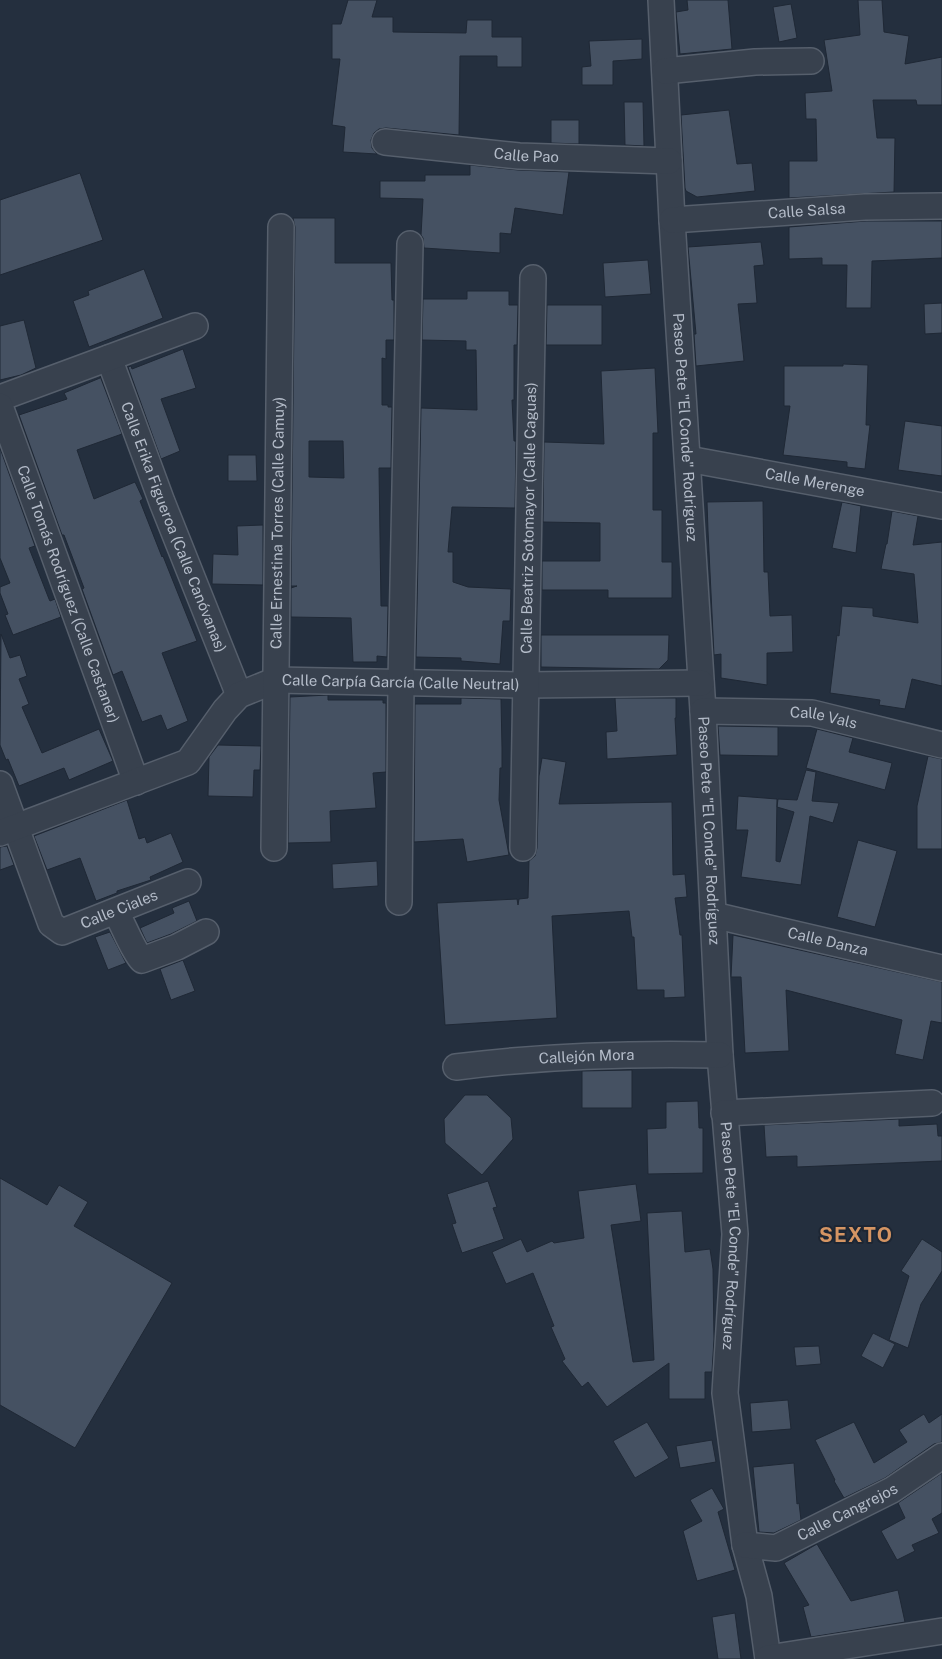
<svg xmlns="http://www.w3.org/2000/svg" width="942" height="1659" font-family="'Public Sans',sans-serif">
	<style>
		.building { fill: #455162; stroke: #1f2835; fill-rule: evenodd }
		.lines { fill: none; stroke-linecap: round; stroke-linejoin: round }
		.minor-casing { stroke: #565f6c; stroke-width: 28 }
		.minor { stroke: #38414e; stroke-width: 25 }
		.labels { text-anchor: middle; stroke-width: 4; stroke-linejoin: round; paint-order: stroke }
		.street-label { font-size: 15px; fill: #b4bcc9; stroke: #1d2633 }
		.district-label { font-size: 20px; font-weight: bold; letter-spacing: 1px; fill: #d59563; stroke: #1d2633 }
	</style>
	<rect width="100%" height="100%" fill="#242f3e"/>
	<path class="building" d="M348,0H377L372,17H393V32L466,33L467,20H492V37H522V67H497V56H460L459,135L386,128L379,129L374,133L371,140L372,148L377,154L343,152L345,127L332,125L340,59H332V24H341Z
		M687,0H728L732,49L680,54L676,12L688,10Z
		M858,0H882L884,32L909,36L905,64L942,57V105H917L916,100H873L877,138H895L894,192L789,198V161H817L816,119H806L805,93L832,91L824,40L860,35Z
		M791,4L797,38L779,42L773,7Z
		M642,39V59L613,61V85H582V67L591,66L589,41Z
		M624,102H643L644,146L625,145Z
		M729,110L737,164L752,163L755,191L697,197L686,191L685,188L681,115Z
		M551,120H579V144L551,143Z
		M470,165L518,170L569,172L563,215L515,208L511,234L500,233V253L424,248L423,238L421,235L423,199L380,198V181H425V175H470Z
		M80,173L103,240L0,275V200Z
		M293,218H335V263H391L392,300H394V340H386V359L382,358V405H388V407H392L391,468H379L381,606H388L387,657L377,656V662H353L351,618L291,617V588L297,586H291L295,227ZM309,441H343L344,478L309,477Z
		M866,221H942V258L872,261L871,308H846L847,265H822V258L789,259V227Z
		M761,242L764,265L754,266L757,303L738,304L744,361L696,366L694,334H696L688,247Z
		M648,260L651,294L605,297L603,263Z
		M144,269L163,318L89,347L73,301L89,295L88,291Z
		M467,291H509V305H518L517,345H514V400H512L514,441H516L515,508L452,507L448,552H453V582L468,587L511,589L510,621H503L500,664L461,661V658L416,657L421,408L477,410L476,350H466V341L422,340L423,299H467Z
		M942,303V333L925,334L924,304Z
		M547,305H602V345H546Z
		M24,320L36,368L21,375L0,380V326Z
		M183,349L196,388L161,399L180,451L161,459L128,367L131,366L132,369Z
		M843,364L868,365L866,425H870L865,469L847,467V462L783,455L790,406H784V366H843Z
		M655,368L658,433H653V510H662V562H672V598H608V590H542V561H600V523L543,522L544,442L604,444L601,371Z
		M100,376L122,434L77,450L94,499L135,482L143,499L140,501L162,557L163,556L197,641L162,653L188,721L167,730L161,715L142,722L122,671L113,675L82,589L84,588L64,535H62L19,415L67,399L64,393L100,378Z
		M905,421L942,426V476L898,470Z
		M0,448L35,546L29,548L49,599L50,601L55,599L61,617L13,635L5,615L8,614L0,593V587L10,583L0,558Z
		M228,455H256L257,481H228Z
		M763,501L764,572H768L770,616L792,615L793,652L767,653V685L721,678V654L714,655L708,531L707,502Z
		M842,502L861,506L856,553L832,548Z
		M892,511L918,516L913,545L942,542V686L912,679L905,709L879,705L880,700L830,693L837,635L839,636L842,606L873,608V616L918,623L914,574L881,569L886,544H887Z
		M263,525V585L212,584L213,554L238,555L237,526Z
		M1,634L10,658L20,655L27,676L19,679L29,704L22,707L42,753L99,729L113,761L69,780L64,768L19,786L8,759L6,760L0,745Z
		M541,635H669L668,660L659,669L541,667Z
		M328,695V700H383V703H386V772L373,773L376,808L330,811L331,842L288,843L290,697Z
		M461,698L501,699L502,748V768H500L499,800L509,855L467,862L463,839L414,842L415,704H461Z
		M615,698H676V718H675L677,755L607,759L606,732L617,731Z
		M718,726L778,727V756L720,755Z
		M817,729L853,738L849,752L892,763L885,790L806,768Z
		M218,745L261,746L260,770H254L253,797L208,796L209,757Z
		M928,756L942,759V849H917V806Z
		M542,758L566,762L559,804L672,802L673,875L685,874L687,897L675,898L680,935H682L685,997L664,998V990H637L634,937H632L629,911L552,916L557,1018L445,1025L437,903L517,899L518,905L519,899L528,898L529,861L535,856L537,848L539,776Z
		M806,770L816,772L812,801L839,803L833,823L810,816L801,885L741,877L748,830H736L738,796L777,799L776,861L780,862L794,812L777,807L778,799L797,800Z
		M127,800L139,839L145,837L147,843L171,833L183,862L150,877L151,880L117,891V893L96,901L80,858L47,870L34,836Z
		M858,840L897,851L875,927L837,917Z
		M7,846L14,865L0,870V847Z
		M377,861L378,886L333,889L332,864Z
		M189,901L197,921L171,934L147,943L140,928L174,913L172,908Z
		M110,932L126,963L108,970L95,937Z
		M733,935L942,982V1023L931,1021L923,1060L895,1054L902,1020L786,990L789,1051L745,1053L741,977H731Z
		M183,960L195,991L171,1000L160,969Z
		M632,1070V1108H582V1071Z
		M465,1095H487L511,1118L513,1139L482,1175L445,1143L444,1119Z
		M698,1101L699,1128H703V1173L648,1174L647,1129L666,1128V1102Z
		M899,1119V1126L937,1124L938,1136H942V1161L797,1167V1156L766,1157L764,1125Z
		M0,1178L47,1205L59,1185L88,1202L74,1226L172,1283L75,1448L0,1405Z
		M488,1181L497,1207L493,1208L504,1239L462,1253L452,1224L456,1223L447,1194Z
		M636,1184L641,1221L611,1225L633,1362L654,1360L647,1213L682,1211L685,1252L710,1249L713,1269L714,1339L712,1372H705V1399H669V1363L607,1407L588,1382L582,1387L562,1361L565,1359L551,1327L554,1326L533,1273L506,1284L492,1252L521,1239L527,1252L552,1241L554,1243L584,1238L578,1191Z
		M922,1239L942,1252V1271L921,1304L908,1348L889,1340L909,1276L901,1271Z
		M873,1333L895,1344L883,1368L861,1356Z
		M819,1346L821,1364L796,1366L794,1347Z
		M788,1400L791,1429L752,1432L750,1403Z
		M924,1414L929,1423L942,1414V1442L934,1444L885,1478L844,1498L834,1481L835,1480L815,1440L854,1422L874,1463L907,1442L899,1430Z
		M647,1422L669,1458L635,1478L613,1441Z
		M712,1440L716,1462L680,1468L676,1446Z
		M794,1463L797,1504L799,1503L801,1520L774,1533L759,1532L753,1467Z
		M942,1473V1513L932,1519L939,1533L912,1545L915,1551L897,1560L881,1531L905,1518L898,1503Z
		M712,1488L724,1509L718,1512L735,1570L697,1581L683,1531L702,1521L690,1500Z
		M817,1544L851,1601L898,1590L905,1622L811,1637L803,1607L809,1605L784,1563Z
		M735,1613L741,1659H718L712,1617Z"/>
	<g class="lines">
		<defs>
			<g id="minor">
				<path id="s1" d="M661,0L672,220L703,711L720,1055L735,1234L725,1393L745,1545L759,1596L768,1659"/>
				<path d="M665,71L755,62L811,61"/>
				<path id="s2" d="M385,142L519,156L669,161"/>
				<path id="s3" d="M672,220L865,207L942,206"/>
				<path id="s4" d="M109,358L162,502L239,695"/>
				<path d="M0,398L195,326"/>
				<path id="s5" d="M0,406L136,782"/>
				<path id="s6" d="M688,459L942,506"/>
				<path id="s7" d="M703,711L812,713L942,745"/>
				<path id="s8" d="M0,784L51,924L62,932L188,882"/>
				<path id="s9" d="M0,833L188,762L225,710L239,695L276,680L526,685L701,683"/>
				<path id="s10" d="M274,848L281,227"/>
				<path id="s11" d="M523,848L533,278"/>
				<path d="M399,902L401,682L410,244"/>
				<path d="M116,912C123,924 133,951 142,960L177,947L206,932"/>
				<path id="s12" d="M713,915L942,968"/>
				<path id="s13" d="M456,1067C543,1056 631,1053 720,1055"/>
				<path d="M724,1113L932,1103"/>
				<path id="s14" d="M745,1545L776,1548L892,1490L942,1456"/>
				<path d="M768,1658L942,1631"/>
			</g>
		</defs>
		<use href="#minor" class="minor-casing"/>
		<use href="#minor" class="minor"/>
	</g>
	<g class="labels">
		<g class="street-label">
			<text dy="5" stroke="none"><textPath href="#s2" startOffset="142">Calle Pao</textPath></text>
			<text dy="5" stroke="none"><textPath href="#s3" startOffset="135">Calle Salsa</textPath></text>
			<text dy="5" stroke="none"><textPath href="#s1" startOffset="428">Paseo Pete "El Conde" Rodríguez</textPath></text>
			<text dy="5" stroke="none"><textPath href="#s6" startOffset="129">Calle Merenge</textPath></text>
			<text dy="5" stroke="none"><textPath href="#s11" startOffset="330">Calle Beatriz Sotomayor (Calle Caguas)</textPath></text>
			<text dy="5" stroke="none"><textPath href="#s10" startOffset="325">Calle Ernestina Torres (Calle Camuy)</textPath></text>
			<text dy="5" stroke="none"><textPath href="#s4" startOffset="181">Calle Erika Figueroa (Calle Canóvanas)</textPath></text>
			<text dy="5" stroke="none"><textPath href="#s5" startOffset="200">Calle Tomás Rodríguez (Calle Castaner)</textPath></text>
			<text dy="5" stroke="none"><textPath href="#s9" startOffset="450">Calle Carpía García (Calle Neutral)</textPath></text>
			<text dy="5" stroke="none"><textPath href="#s7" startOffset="121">Calle Vals</textPath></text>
			<text dy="5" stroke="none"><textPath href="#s1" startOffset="832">Paseo Pete "El Conde" Rodríguez</textPath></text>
			<text dy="5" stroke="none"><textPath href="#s8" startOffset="224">Calle Ciales</textPath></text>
			<text dy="5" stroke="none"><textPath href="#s12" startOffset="118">Calle Danza</textPath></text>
			<text dy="5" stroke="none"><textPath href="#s13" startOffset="131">Callejón Mora</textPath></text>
			<text dy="5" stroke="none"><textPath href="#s1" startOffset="1238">Paseo Pete "El Conde" Rodríguez</textPath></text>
			<text dy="5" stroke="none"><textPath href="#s14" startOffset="111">Calle Cangrejos</textPath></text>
		</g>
		<g class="district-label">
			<text x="856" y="1242">SEXTO</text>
		</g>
	</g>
</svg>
